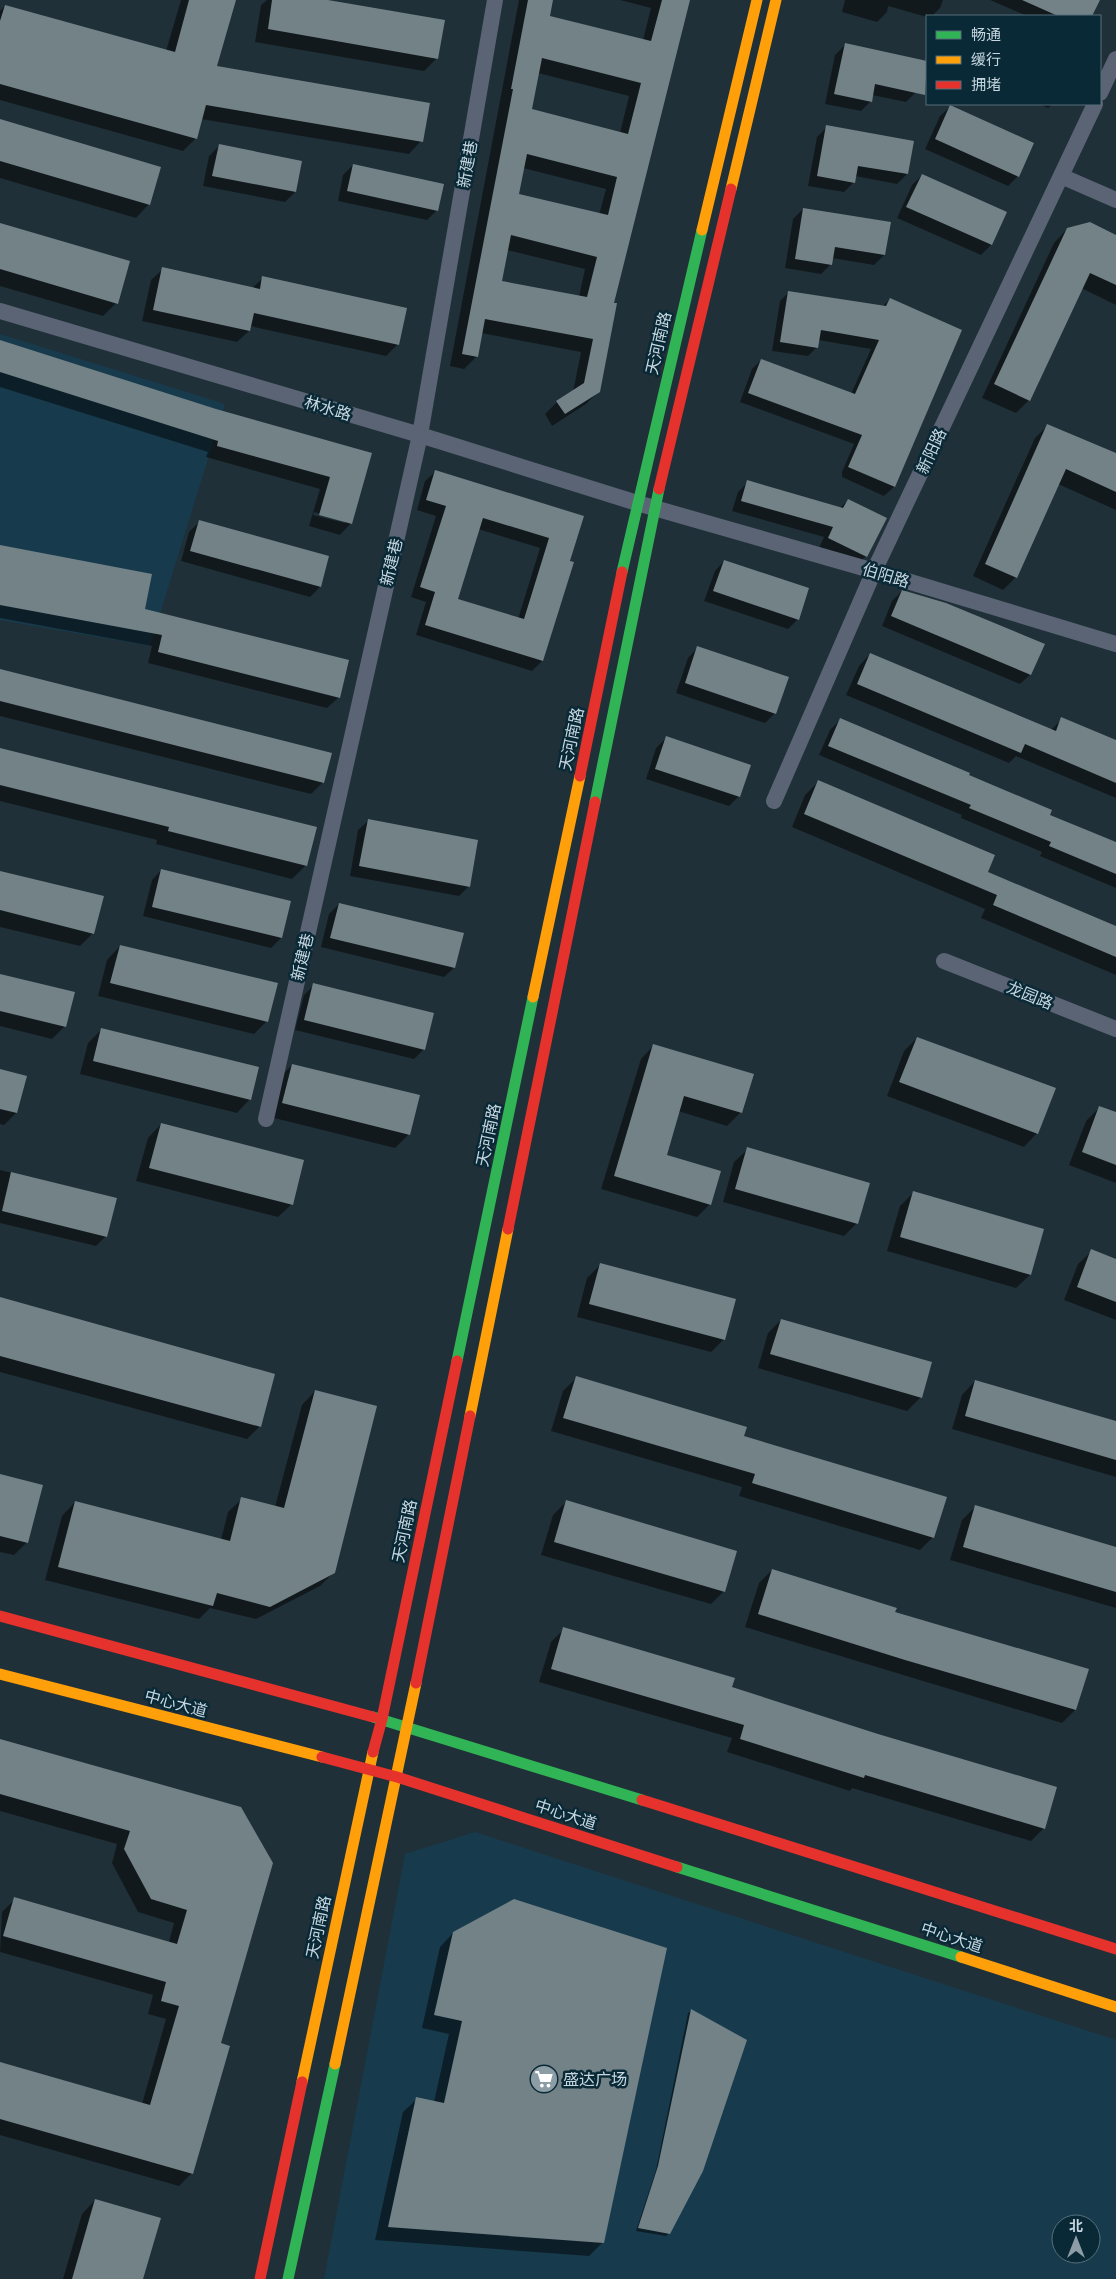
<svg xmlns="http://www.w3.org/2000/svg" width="1116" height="2279" font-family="'Source Serif 4','Noto Sans SC',serif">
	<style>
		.built { fill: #173b4d; fill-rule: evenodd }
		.shadow { fill: #0007; fill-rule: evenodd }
		.building { fill: #738287; fill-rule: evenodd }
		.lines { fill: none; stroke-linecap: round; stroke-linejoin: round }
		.street { stroke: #5a6474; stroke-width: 16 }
		.fast { stroke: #30b455; stroke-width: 11 }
		.slow { stroke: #ff9f0a; stroke-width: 11 }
		.jam { stroke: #e5322d; stroke-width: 11 }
		.labels { text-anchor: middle; stroke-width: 5; stroke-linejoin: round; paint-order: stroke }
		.street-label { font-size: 16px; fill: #c6d7e0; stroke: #0a2937 }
		.poi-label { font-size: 16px; fill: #c6d7e0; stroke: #0a2937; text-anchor: start }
	</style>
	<rect width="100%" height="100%" fill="#203038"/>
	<path class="built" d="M0,334L225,404L150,646L0,620Z
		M475,1832L1116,2040V2279H324L405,1854ZM1061,2224H1091V2254H1061Z"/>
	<path class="shadow" d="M181,0H235L216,67L421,141L409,154L201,119L196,138L183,151L0,100V11L5,6L166,51Z
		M267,0H321L437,58L424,71L255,42L261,5Z
		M519,0H552L549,17L643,40L651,8L620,0H689L613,304L599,391L586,404L552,426L545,414L557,402L573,392L581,352L481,333L477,356L464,369L450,366ZM538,73L629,96L620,133L531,110ZM523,168L606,189L599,215L517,195ZM507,250L585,269L579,297L500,282Z
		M845,0H943L940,8L932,16L927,17L888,6L887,12L877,22L842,12Z
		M990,0H1098L1091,16H1027Z
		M845,45L916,92L906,102L872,95L871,101L861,111L825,104L835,55Z
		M1039,104H1053L1048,108Z
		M950,107L1018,176L1008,186L925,149L940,116Z
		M0,121L149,204L136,218L0,178Z
		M827,127L907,174L897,184L855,176L854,182L844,192L808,186L817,137Z
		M219,146L295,192L285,202L203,186L209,156Z
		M353,165L437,210L427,220L338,201L343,175Z
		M922,175L991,245L981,255L897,218L912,185Z
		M803,209L884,255L874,265L832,258L831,264L821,274L785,268L793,219Z
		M0,224L116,303L103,316L0,286Z
		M1067,229L1116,236V305L1081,288L1029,400L1016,413L982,398L1054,243Z
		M163,269L252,288L263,278L398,344L386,356L250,326L249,331L237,342L142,321L151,280Z
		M789,292L882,307L890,299L961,331L894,487L884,496L842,477V472L854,444L740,402L752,369L761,360L851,394L871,349L818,340L817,347L808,356L772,351L780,301Z
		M0,342L216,410L370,454L351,523L340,535L309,526L320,489L206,457L208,452L0,387ZM314,512L345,521V523L313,515Z
		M1048,425L1116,456V510L1058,484L1016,577L1003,590L973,576L1035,438Z
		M435,472L583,516L542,661L532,671L416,635L426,602L411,597L436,516L417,510L425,481ZM478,529L540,548L518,619L456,600Z
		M748,482L840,508L848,500L885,519L866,556L856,566L819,548L824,537L732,511L738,492Z
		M199,522L328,557L320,587L310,597L181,561L189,532Z
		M0,547L144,610L339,697L327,708L148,663L152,646L0,618Z
		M724,561L798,619L788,629L704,601L715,571Z
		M902,591L1030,675L1020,684L882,626L892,601Z
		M697,648L775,713L765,723L676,693L688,658Z
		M870,654L1051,730L1062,719L1116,742V798L1016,756L1009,763L846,695L859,666Z
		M0,670L323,782L311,794L0,716Z
		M840,720L1048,815L1116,844V888L1040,856L1042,852L961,818L962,815L819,755L830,730Z
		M666,738L739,796L729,806L646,779L656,748Z
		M0,750L306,865L292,879L156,844L157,840L0,801Z
		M818,782L986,873L1116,927V975L981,918L985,909L792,827L805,795Z
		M368,821L469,886L459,896L350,876L358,830Z
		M161,870L281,938L271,948L143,916L152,880Z
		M0,872L93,933L80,946L0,927Z
		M339,904L454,968L444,977L321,947L329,914Z
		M120,946L267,1021L254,1034L98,996L107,960Z
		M0,975L65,1026L52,1039L0,1026Z
		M314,985L424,1049L414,1059L295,1030L304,995Z
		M101,1030L250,1099L237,1113L80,1074L88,1043Z
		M917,1038L1037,1133L1024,1147L887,1096L904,1051Z
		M654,1045L741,1112L727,1126L678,1111L665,1155L710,1204L697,1217L601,1189L641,1059Z
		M292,1065L409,1134L395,1148L270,1117L279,1078Z
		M0,1070L16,1113L4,1125L0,1124Z
		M1099,1108L1116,1114V1183L1069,1165L1086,1121Z
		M161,1124L292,1204L278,1217L136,1181L148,1138Z
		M748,1149L857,1223L844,1236L723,1202L734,1162Z
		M0,1170L116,1198L106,1236L96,1246L0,1223Z
		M914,1192L1043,1230L1030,1275L1016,1288L887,1251L900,1206Z
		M1092,1251L1116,1260V1320L1064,1300L1078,1264Z
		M600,1265L724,1339L711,1352L577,1317L587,1278Z
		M0,1299L260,1426L247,1439L0,1372Z
		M781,1320L931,1363L920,1398L907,1411L758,1368L768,1333Z
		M576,1378L743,1436L933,1537L920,1550L739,1496L742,1487L551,1431L563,1391Z
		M975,1381L1116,1423V1477L952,1429L962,1395Z
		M315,1391L334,1572L320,1586L256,1619L210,1608L199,1619L45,1580L62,1516L75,1502L221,1540L228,1512L242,1499L275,1507L302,1405Z
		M0,1476L27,1542L14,1555L0,1552Z
		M566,1502L724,1591L711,1604L541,1555L553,1515Z
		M975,1507L1116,1548V1608L950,1560L962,1520Z
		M772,1570L894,1613L1075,1710L1062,1723L745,1627L759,1583Z
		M564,1629L730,1688L1044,1828L1031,1841L852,1788L850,1791L727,1752L732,1738L539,1682L551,1642Z
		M0,1740L240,1808L219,2044L192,2173L179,2186L0,2135V2064L142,2104L166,2019L148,2014L153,1995L0,1952L2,1912L15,1899L169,1942L174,1923L138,1912L112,1863L117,1844L0,1811Z
		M453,1933L603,2242L589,2256L375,2240L403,2112L417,2099L434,2102L449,2034L422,2028L440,1947Z
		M691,2011L669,2233L666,2236L636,2231L656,2170L688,2013Z
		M95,2200L142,2279H63L82,2214Z"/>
	<path class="building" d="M189,0H236L217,66L430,103L423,142L206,105L197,139L0,84V21L5,5L175,52Z
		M272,0H328L445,20L438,59L268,29Z
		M528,0H553L550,16L651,41L662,0H690L614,303H617L600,392L565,414L556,401L584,383L593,339L485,319L478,357L462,354L513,89H511ZM542,58L641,83L628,134L532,109ZM527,154L617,177L608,215L519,194ZM511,235L597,257L587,297L502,281Z
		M1022,0H1100L1092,16H1058Z
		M845,43L927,61L925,95L875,84L872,102L834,94Z
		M950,105L1034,143L1019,177L935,139Z
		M0,119L161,167L150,205L0,161Z
		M826,125L914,141L908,174L858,166L855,183L817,176Z
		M219,144L302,161L296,192L212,176Z
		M353,164L444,184L438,211L347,191Z
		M922,174L1007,212L992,245L906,207Z
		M803,208L891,222L885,255L835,247L832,265L795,259Z
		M1090,222L1116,235V285L1090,273L1030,401L994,384L1067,228Z
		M0,223L130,261L118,304L0,269Z
		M162,267L260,289L262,276L407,308L399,345L254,313L250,331L153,310Z
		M788,291L886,306L890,298L962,330L895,487L848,467L862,435L748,393L761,359L855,394L879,340L821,330L818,348L780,342Z
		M0,340L216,409L372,453L352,524L319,515L330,477L217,446L218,441L0,372Z
		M1047,424L1116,453V492L1066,469L1017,578L985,564Z
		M435,470L584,516L570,561L574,562L543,661L425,625L435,592L420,587L446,506L426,500ZM483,518L549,538L524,619L458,599Z
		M747,480L843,508L848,499L887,518L867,557L828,538L833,527L741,501Z
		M199,520L329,556L321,587L190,551Z
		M0,545L152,574L145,609L349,660L340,698L158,652L162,635L0,605Z
		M724,560L809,588L799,620L713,591Z
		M902,590L946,603L1045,644L1031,675L891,616Z
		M697,646L789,677L776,714L685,683Z
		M870,653L1056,731L1061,717L1116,740V783L1025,744L1021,753L857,684Z
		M0,669L332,753L324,783L0,701Z
		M840,718L970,773L969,775L1052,810L1050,815L1116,842V874L1049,846L1051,842L969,808L971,805L828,746Z
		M666,736L751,765L740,797L655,769Z
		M0,748L317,827L307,866L168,831L169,827L0,785Z
		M818,780L995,855L988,872L1116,926V957L993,905L997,895L804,814Z
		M368,819L478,840L470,887L359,866Z
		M161,869L291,901L282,938L152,907Z
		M0,871L104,896L94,934L0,910Z
		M339,903L464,933L455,968L330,938Z
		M120,945L278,983L268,1022L110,983Z
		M0,974L75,992L66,1027L0,1011Z
		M313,983L434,1013L425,1050L304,1020Z
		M101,1028L259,1067L251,1100L93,1061Z
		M917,1037L1056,1088L1038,1134L899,1082Z
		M653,1044L754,1074L742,1113L684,1096L667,1155L721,1171L711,1205L614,1176Z
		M292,1064L420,1095L410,1135L282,1103Z
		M0,1069L27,1076L17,1113L0,1109Z
		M1099,1106L1116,1112V1165L1082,1152Z
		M161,1123L304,1160L293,1205L149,1168Z
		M747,1147L870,1183L858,1224L735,1189Z
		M11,1172L117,1198L107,1237L2,1211Z
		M913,1191L1044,1229L1031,1275L900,1237Z
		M1091,1249L1116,1259V1302L1077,1287Z
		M600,1263L736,1299L725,1340L589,1304Z
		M0,1297L275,1374L261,1427L0,1356Z
		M781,1319L932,1362L922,1398L770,1354Z
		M576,1376L747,1427L744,1436L947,1497L934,1538L752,1483L755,1474L563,1418Z
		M975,1380L1116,1421V1460L965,1416Z
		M315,1390L377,1406L335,1573L270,1607L217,1593L213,1606L58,1567L75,1501L230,1541L241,1497L284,1508Z
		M0,1474L43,1485L28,1543L0,1536Z
		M566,1500L737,1551L725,1592L554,1542Z
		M975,1505L1116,1547V1592L963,1547Z
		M772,1569L897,1608L895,1612L1089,1669L1076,1710L905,1660L758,1614Z
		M563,1627L735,1678L732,1687L878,1734L1057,1787L1045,1829L865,1775L864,1778L740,1739L744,1725L551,1669Z
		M0,1739L241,1807L273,1863L221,2043L230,2046L193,2174L0,2119V2062L150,2105L179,2006L161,2001L166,1982L3,1936L14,1897L177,1944L187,1910L151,1899L124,1849L130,1831L0,1794Z
		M514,1899L667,1948L604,2243L388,2227L416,2097L444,2103L462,2021L434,2015L453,1932Z
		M691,2009L747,2040L703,2171L670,2234L638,2228L658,2166Z
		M95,2199L161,2218L143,2279H72Z"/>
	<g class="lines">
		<path class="street" d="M1100,93L1116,59
			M1061,176L1116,200
			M0,311L420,435L637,503L874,571L1116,644
			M774,801L874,571L1095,104
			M944,961L1116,1029
			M266,1119L420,435L495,0"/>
		<path class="fast" d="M622,572L702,230
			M595,802L659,489
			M457,1361L533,997
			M373,1717L642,1800
			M677,1867L961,1957
			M288,2279L335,2064"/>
		<path class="slow" d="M731,189L776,0
			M702,230L757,0
			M533,997L580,776
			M470,1416L508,1229
			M0,1674L322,1757
			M961,1957L1116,2007
			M335,2064L416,1683
			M302,2082L373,1752"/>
		<path class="jam" d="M659,489L731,189
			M580,776L622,572
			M508,1229L595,802
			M0,1616L373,1717
			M416,1683L470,1416
			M373,1752L382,1719L457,1361
			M322,1757L397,1777L677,1867
			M642,1800L1116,1949
			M260,2279L302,2082"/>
	</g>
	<defs>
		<symbol id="supermarket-disc" viewBox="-11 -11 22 22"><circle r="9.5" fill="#8c9da5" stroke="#0a2937"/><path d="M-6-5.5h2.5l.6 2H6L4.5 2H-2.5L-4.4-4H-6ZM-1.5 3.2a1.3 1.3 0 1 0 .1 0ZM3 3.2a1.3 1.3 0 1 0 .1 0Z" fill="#fff"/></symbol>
	</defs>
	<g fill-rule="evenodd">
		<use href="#supermarket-disc" x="528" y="2063" width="32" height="32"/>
	</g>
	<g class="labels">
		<g class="street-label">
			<text transform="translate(467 164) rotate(-80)" y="6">新建巷</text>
			<text transform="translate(658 343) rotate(-77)" y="6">天河南路</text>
			<text transform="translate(328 408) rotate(17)" y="6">林水路</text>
			<text transform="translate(931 451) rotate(-65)" y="6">新阳路</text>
			<text transform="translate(391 562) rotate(-77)" y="6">新建巷</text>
			<text transform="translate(886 575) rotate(17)" y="6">伯阳路</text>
			<text transform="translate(571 739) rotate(-78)" y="6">天河南路</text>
			<text transform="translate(302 957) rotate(-77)" y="6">新建巷</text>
			<text transform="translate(1030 995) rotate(22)" y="6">龙园路</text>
			<text transform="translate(488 1135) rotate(-78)" y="6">天河南路</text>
			<text transform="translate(404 1531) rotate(-78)" y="6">天河南路</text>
			<text transform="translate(176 1703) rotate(15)" y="6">中心大道</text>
			<text transform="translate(566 1814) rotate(18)" y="6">中心大道</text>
			<text transform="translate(318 1927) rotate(-78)" y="6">天河南路</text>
			<text transform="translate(952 1937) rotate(18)" y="6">中心大道</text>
		</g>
		<g class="poi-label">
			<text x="563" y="2085">盛达广场</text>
		</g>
	</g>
	<rect x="926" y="15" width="175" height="90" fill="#0a2937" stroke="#556f7b"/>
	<rect x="936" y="31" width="25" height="8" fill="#30b455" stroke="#556f7b"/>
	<text x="971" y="40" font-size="15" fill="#c6d7e0">畅通</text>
	<rect x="936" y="56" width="25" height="8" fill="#ff9f0a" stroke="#556f7b"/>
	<text x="971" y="65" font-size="15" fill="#c6d7e0">缓行</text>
	<rect x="936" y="81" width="25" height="8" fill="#e5322d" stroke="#556f7b"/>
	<text x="971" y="90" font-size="15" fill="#c6d7e0">拥堵</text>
	<g transform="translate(1076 2239)"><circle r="24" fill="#0a2937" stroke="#556f7b"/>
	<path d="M0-4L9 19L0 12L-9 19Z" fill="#8c9da5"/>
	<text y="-8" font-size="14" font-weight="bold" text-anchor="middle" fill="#c6d7e0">北</text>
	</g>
</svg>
